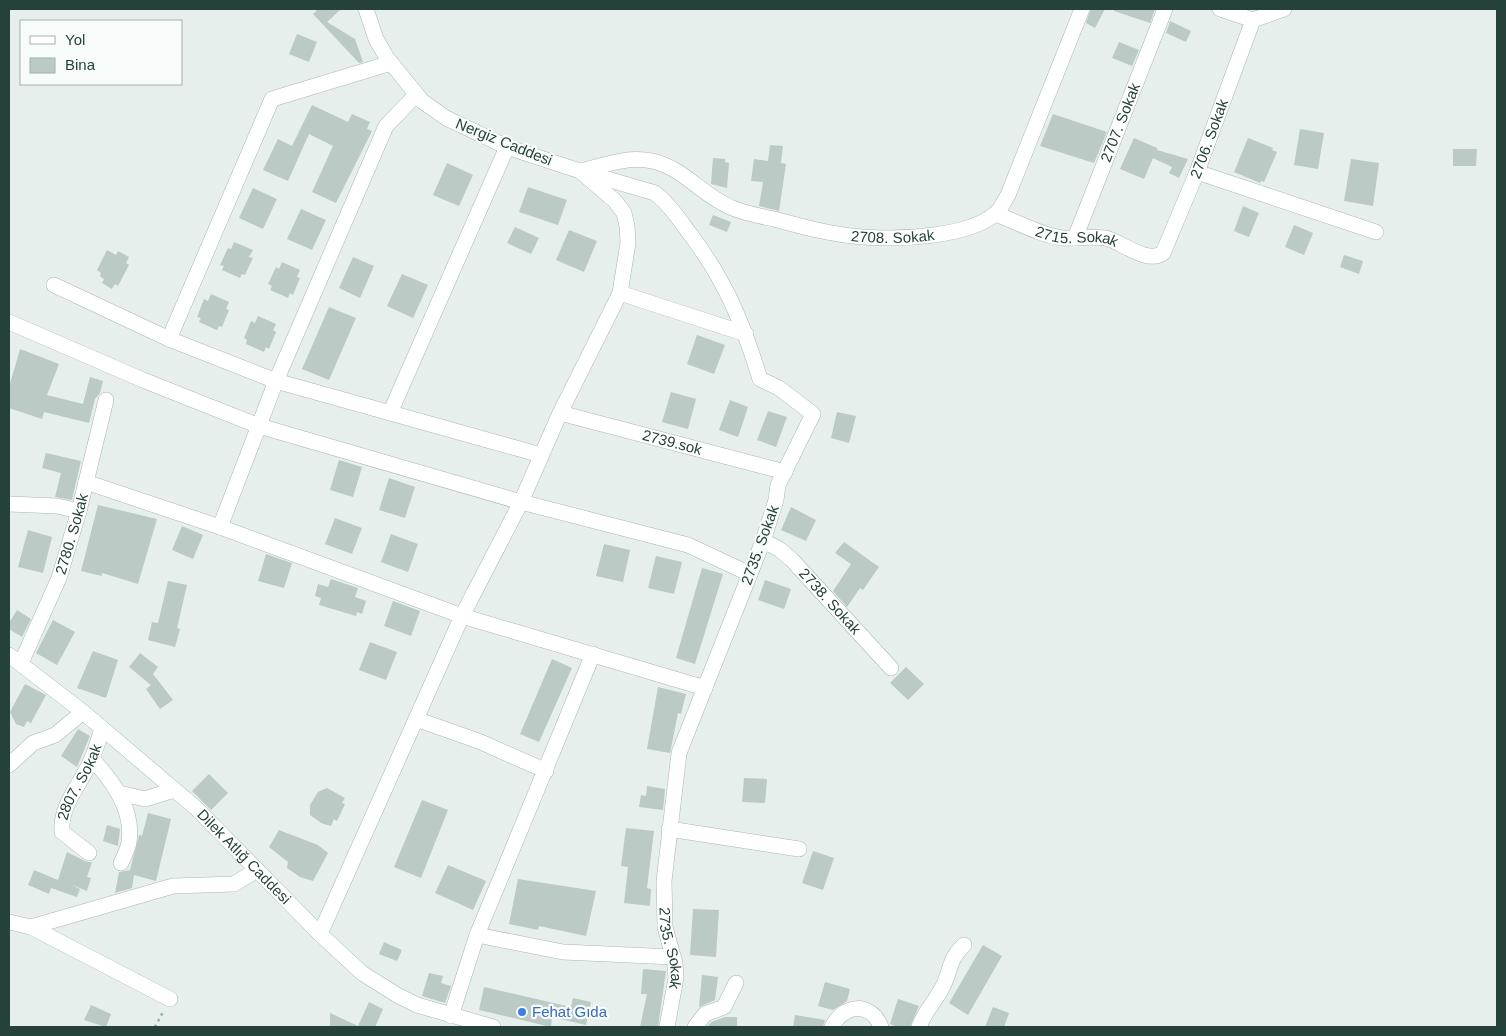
<svg xmlns="http://www.w3.org/2000/svg" width="1506" height="1036" font-family="Arial,sans-serif">
	<style>
		.building { fill: #bbcac4 }
		.lines { fill: none; stroke-linecap: round; stroke-linejoin: round }
		.minor-casing { stroke: #a8b8b2; stroke-width: 16 }
		.tertiary-casing { stroke: #a8b8b2; stroke-width: 16 }
		.secondary-casing { stroke: #a4bbb3; stroke-width: 16 }
		.path { stroke: #86b3a5; stroke-width: 2.5; stroke-dasharray: 2.5 4; stroke-linecap: butt }
		.minor { stroke: #fff; stroke-width: 15 }
		.tertiary { stroke: #fff; stroke-width: 15 }
		.secondary { stroke: #fff; stroke-width: 15 }
		.shop-dot { fill: #3f7fe0; stroke: #f7fbf9; stroke-width: 2 }
		.labels { text-anchor: middle; stroke-width: 4.5; stroke-linejoin: round; paint-order: stroke }
		.street-label { font-size: 15px; fill: #24423a; stroke: #f7fbf9 }
		.shop-label { font-size: 15px; fill: #366cbe; stroke: #f7fbf9; text-anchor: start }
	</style>
	<rect width="100%" height="100%" fill="#e6efeb"/>
	<path class="building" d="M318,9H341L327,22L355,39L363,62L359,63L313,14Z
		M1091,9H1105L1095,28L1086,23Z
		M1114,9H1155L1150,23L1114,11Z
		M1170,21L1191,31L1186,42L1166,33Z
		M297,34L317,42L309,62L289,54Z
		M1119,42L1139,50L1132,66L1112,58Z
		M312,105L348,122L352,114L370,122L367,129L372,131L336,203L312,192L333,146L309,134L288,181L263,170L278,139L292,146Z
		M1053,114L1107,132L1094,163L1040,146Z
		M1300,129L1324,133L1318,169L1294,165Z
		M1134,138L1157,148V150L1188,159L1179,178L1169,173L1172,167L1153,158L1144,179L1120,169Z
		M1248,138L1273,148L1272,150L1277,152L1264,182L1261,181L1260,183L1234,172Z
		M770,145L783,146L781,163L786,164L779,211L759,206L763,182L751,181L754,159L768,161Z
		M1453,149H1477L1476,166H1453Z
		M713,158L725,159V162L729,163L727,188L711,184Z
		M1351,159L1379,163L1373,206L1344,201Z
		M447,163L473,175L459,206L433,195Z
		M528,187L567,200L558,225L519,212Z
		M253,188L277,199L263,229L239,218Z
		M1243,206L1259,213L1249,237L1234,231Z
		M301,209L326,220L312,250L287,239Z
		M713,215L731,222L727,232L709,225Z
		M1294,225L1313,233L1304,255L1285,247Z
		M515,227L539,238L531,254L507,243Z
		M569,230L597,241L584,272L556,260Z
		M234,242L253,250L249,257L253,258L245,275L242,274L240,278L222,270L224,266L220,265L228,248L231,249Z
		M107,250L116,255L118,251L129,257L126,263L129,265L118,286L115,284L112,289L102,283L104,279L100,276L101,273L97,270Z
		M1344,255L1363,261L1359,274L1340,267Z
		M353,257L374,266L360,298L339,288Z
		M282,262L300,270L297,277L300,278L293,295L290,293L288,298L270,290L272,286L268,284L276,267L279,269Z
		M402,274L428,285L413,318L387,306Z
		M211,294L229,302L226,309L229,310L222,327L219,326L217,330L199,322L201,318L197,317L204,299L208,301Z
		M329,307L356,318L329,380L302,369Z
		M258,316L276,324L273,330L276,332L269,349L266,347L264,352L246,344L247,340L244,338L251,321L255,323Z
		M697,335L725,345L714,374L687,364Z
		M20,349L59,364L47,395L83,404L90,377L103,381L100,393L95,399L89,423L44,412L42,419L9,408V387Z
		M671,392L696,399L688,429L662,422Z
		M730,400L748,407L738,437L719,430Z
		M768,411L787,417L776,447L757,440Z
		M837,412L856,416L849,443L831,438Z
		M46,453L81,461L72,500L55,497L61,473L42,468Z
		M339,460L362,467L353,497L330,490Z
		M389,478L415,487L405,518L379,510Z
		M98,505L157,519L138,584L102,573V576L81,571Z
		M791,507L816,520L806,541L781,530Z
		M335,518L362,528L352,554L325,544Z
		M182,526L203,535L193,559L172,550Z
		M28,530L52,537L43,573L18,567Z
		M391,534L418,544L408,572L381,562Z
		M844,542L879,567L863,590L860,588L847,607L833,591L851,564L835,553Z
		M604,544L630,550L623,582L596,576Z
		M266,554L292,563L284,588L258,581Z
		M656,556L682,562L674,594L648,588Z
		M702,568L723,574L695,664L676,658Z
		M331,579L358,588L355,597L366,601L362,614L357,612L356,616L319,605L321,598L315,596L318,584L328,587Z
		M765,580L791,589L784,609L758,600Z
		M168,581L187,585L177,628L180,629L175,647L148,640L152,622L158,623Z
		M393,601L420,611L411,636L384,626Z
		M17,610L31,619L22,637L9,629V623Z
		M53,620L75,632L57,665L36,653Z
		M370,642L397,652L386,680L359,670Z
		M93,651L118,660L106,698L77,688Z
		M140,653L158,667L153,674L173,700L160,709L146,689L151,685L129,667Z
		M552,659L572,668L539,742L520,734Z
		M906,667L924,684L908,700L890,683Z
		M25,684L46,695L31,723L27,721L24,727L16,724L10,712Z
		M658,687L686,694L681,714L678,713L670,753L647,749Z
		M78,729L90,736L77,767L61,756Z
		M209,774L228,793L211,810L192,791Z
		M744,778L767,779L765,803L742,802Z
		M647,786L665,789L663,810L639,807L641,795L646,796Z
		M327,788L345,798L342,803L345,804L337,821L334,819L331,826L321,823L310,815V805L318,792Z
		M422,800L448,810L421,878L394,867Z
		M148,813L171,819L156,881L134,875L132,888L115,893L119,872L130,870L139,835L142,836Z
		M107,825L120,829L118,846L103,841Z
		M626,828L654,831L647,888L651,889L650,906L624,903L628,867L621,866Z
		M279,830L318,845L328,853L313,881L300,877L287,868L288,862L269,847Z
		M813,851L834,858L823,890L802,883Z
		M67,852L87,862H92L87,877L91,878L87,891L70,884L80,889L77,897L51,888L49,894L28,885L34,870L58,880Z
		M448,865L486,881L473,910L435,893Z
		M518,879L596,891L586,936L539,926L538,930L509,924Z
		M693,909L719,910L716,957L690,955Z
		M384,942L402,950L397,961L379,954Z
		M983,945L1002,956L968,1015L949,1003Z
		M643,969L666,971L658,1027H640L647,994H641Z
		M429,973L443,976L441,983L451,986L445,1003L422,996Z
		M702,975L718,977L715,1000L699,1007Z
		M825,982L850,989L847,1001L833,1010L818,1006Z
		M484,987L571,1007L573,998L591,1002L586,1025L552,1017L551,1027L479,1010Z
		M898,999L919,1006L910,1027H898L890,1024Z
		M369,1002L383,1009L375,1027H330V1013L358,1026Z
		M91,1005L111,1014L106,1027L84,1020Z
		M993,1007L1009,1013L1004,1027H985Z
		M795,1015L825,1020L823,1027H793Z
		M725,1017H737V1027H707L711,1022Z"/>
	<g class="lines">
		<defs>
			<g id="minor">
				<path d="M1220,9L1253,20L1284,9"/>
				<path id="s1" d="M580,171L655,193C669,204 679,219 690,234C725,280 743,323 760,379L779,388L813,414L778,485L776,500L763,541L679,753L664,881L665,927L675,963L676,978L667,1027"/>
				<path id="s2" d="M581,171C604,165 628,156 652,161C682,167 702,195 730,207C743,213 759,216 774,219C803,227 833,235 863,237C898,240 968,237 995,214C1001,210 1004,201 1008,195L1082,9"/>
				<path d="M1197,172L1376,232"/>
				<path id="s3" d="M996,214C1017,222 1040,235 1062,238C1077,239 1094,235 1109,239C1124,244 1148,264 1163,253L1197,172L1253,20"/>
				<path id="s4" d="M1075,238L1165,9"/>
				<path d="M54,285L169,339L276,381L541,455"/>
				<path d="M620,293L746,334"/>
				<path d="M9,322L143,380L259,426L521,502L688,545L750,574"/>
				<path d="M169,339L272,99L391,63"/>
				<path d="M390,413L507,147"/>
				<path id="s5" d="M560,413L785,472"/>
				<path d="M86,482L220,527L462,616L705,688"/>
				<path d="M9,504L57,506L79,511"/>
				<path d="M220,527L276,381L386,126L416,95"/>
				<path id="s6" d="M763,541L779,549L792,560L891,668"/>
				<path id="s7" d="M21,663L59,578L79,511L106,400"/>
				<path d="M416,719L481,742L546,771"/>
				<path d="M92,759C112,780 134,809 129,842C128,849 124,857 121,863"/>
				<path d="M9,765L33,743L55,735L83,712"/>
				<path d="M119,793L145,799L174,790"/>
				<path d="M669,829L799,849"/>
				<path id="s8" d="M89,853L62,832C60,804 82,783 92,758C96,749 99,738 102,729"/>
				<path d="M9,922L31,927L170,999"/>
				<path d="M31,927L173,886L234,884L257,870"/>
				<path d="M477,935L563,952L673,957"/>
				<path d="M451,1016L477,935L593,654"/>
				<path d="M695,1027L705,1014L724,1007L736,983"/>
				<path d="M832,1027C843,1004 871,1001 881,1027"/>
				<path d="M919,1027C925,1011 933,1004 941,990C952,971 947,961 964,945"/>
			</g>
			<path id="tertiary" d="M320,934L462,616L521,502L560,413L620,293L628,243L627,226L624,213L615,201L580,171L507,147L446,118L422,101L387,58L376,39L366,9"/>
			<g id="secondary">
				<path id="s9" d="M9,655L83,712L196,808L320,934L362,973L397,995L417,1005L493,1027"/>
			</g>
		</defs>
		<use href="#minor" class="minor-casing"/>
		<use href="#tertiary" class="tertiary-casing"/>
		<use href="#secondary" class="secondary-casing"/>
		<path class="path" d="M155,1027L163,1012"/>
		<use href="#minor" class="minor"/>
		<use href="#tertiary" class="tertiary"/>
		<use href="#secondary" class="secondary"/>
	</g>
	<circle class="shop-dot" cx="522" cy="1012" r="5"/>
	<g class="labels">
		<g class="street-label">
			<text dy="5" stroke="none"><textPath href="#s4" startOffset="124">2707. Sokak</textPath></text>
			<text dy="5" stroke="none"><textPath href="#s3" startOffset="299">2706. Sokak</textPath></text>
			<text transform="translate(504 142) rotate(22)" y="5">Nergiz Caddesi</text>
			<text dy="5" stroke="none"><textPath href="#s2" startOffset="330">2708. Sokak</textPath></text>
			<text dy="5" stroke="none"><textPath href="#s3" startOffset="85">2715. Sokak</textPath></text>
			<text dy="5" stroke="none"><textPath href="#s5" startOffset="116">2739.sok</textPath></text>
			<text dy="5" stroke="none"><textPath href="#s7" startOffset="139">2780. Sokak</textPath></text>
			<text transform="translate(760 545) rotate(-70)" y="5">2735. Sokak</text>
			<text dy="5" stroke="none"><textPath href="#s6" startOffset="91">2738. Sokak</textPath></text>
			<text dy="5" stroke="none"><textPath href="#s8" startOffset="88">2807. Sokak</textPath></text>
			<text dy="5" stroke="none"><textPath href="#s9" startOffset="310">Dilek Atlığ Caddesi</textPath></text>
			<text dy="5" stroke="none"><textPath href="#s1" startOffset="920">2735. Sokak</textPath></text>
		</g>
		<g class="shop-label">
			<text x="532" y="1017">Fehat Gıda</text>
		</g>
	</g>
	<rect width="1506" height="1036" fill="none" stroke="#24423a" stroke-width="20"/>
	<rect x="20" y="20" width="162" height="65" fill="#f7fbf9" stroke="#a3b1ad"/>
	<rect x="30" y="36" width="25" height="8" fill="#ffffff" stroke="#a3b1ad"/>
	<text x="65" y="45" font-size="15" fill="#24423a">Yol</text>
	<rect x="30" y="58" width="25" height="15" fill="#bbcac4" stroke="#a3b1ad"/>
	<text x="65" y="70" font-size="15" fill="#24423a">Bina</text>
</svg>
